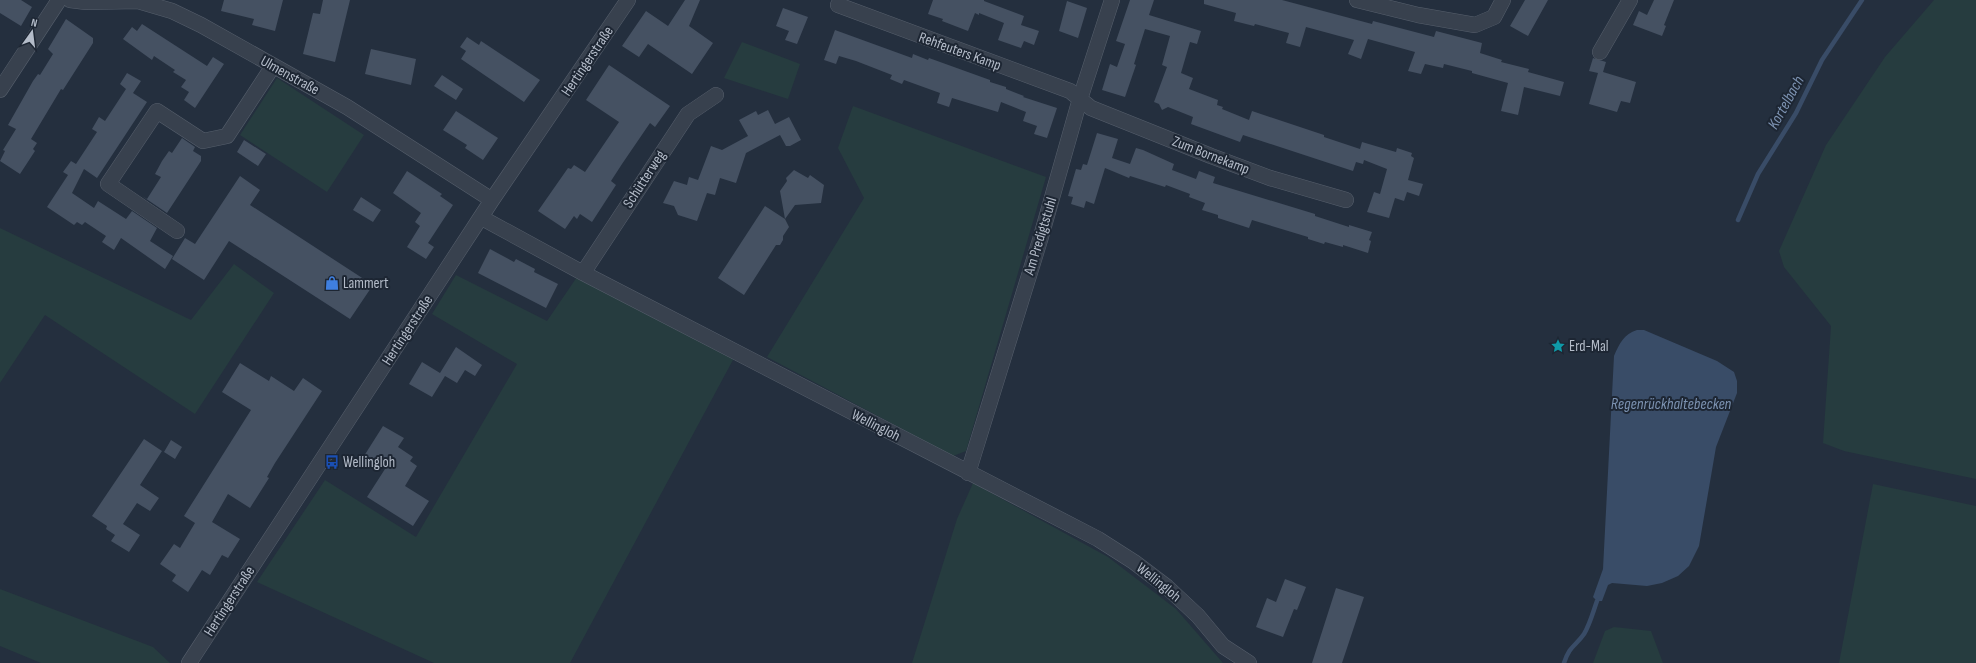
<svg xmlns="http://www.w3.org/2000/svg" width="1976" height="663" font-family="'Sofia Sans Condensed',sans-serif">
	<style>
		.green { fill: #263c3f }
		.water { fill: #394c67 }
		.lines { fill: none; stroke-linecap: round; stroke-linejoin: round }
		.stream { stroke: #394c67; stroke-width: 4.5 }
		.building { fill: #455162 }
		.minor-casing { stroke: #565f6c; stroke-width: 16 }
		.minor { stroke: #38414e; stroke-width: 15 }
		.labels { text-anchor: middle; stroke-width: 4; stroke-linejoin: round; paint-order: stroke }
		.street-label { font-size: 15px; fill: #b4bcc9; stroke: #1d2633 }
		.poi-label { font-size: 15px; fill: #b4bcc9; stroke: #1d2633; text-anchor: start }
		.water-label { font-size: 16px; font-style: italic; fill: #7c92b1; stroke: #1d2633 }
	</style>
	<rect width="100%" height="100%" fill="#242f3e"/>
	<path class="green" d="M1934,0H1976V479L1844,451L1823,443L1831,326L1784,267L1779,251L1826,145L1885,57Z
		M742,42L800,64L788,99L724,78Z
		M277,78L364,135L327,192L240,135Z
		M853,106L1046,177L966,451L953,456L767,357L864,198L838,148Z
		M0,228L191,320L234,264L274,293L195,414L45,315L0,383Z
		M456,275L547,321L577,277L734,358L570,663H434L257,582L325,480L416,537L517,364L432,314Z
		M973,483L1108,557L1176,609L1223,663H912L957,519Z
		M1873,484L1976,506V663H1839Z
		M0,589L153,647L170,663H41L0,646Z
		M1614,627L1651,631L1663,663H1593L1605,631Z"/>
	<path class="water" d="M1637,330H1644L1717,361L1734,372L1737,381V393L1716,447L1699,546L1689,566L1678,576L1662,583L1647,586L1612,583L1608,585L1602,601H1597L1593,597L1603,569L1614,356C1619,344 1624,334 1637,330Z"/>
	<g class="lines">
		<path class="stream" d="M1738,220L1758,174L1796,113L1822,60L1862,0
			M1564,663C1570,645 1575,647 1584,634C1590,624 1593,612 1597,601"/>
	</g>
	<path class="building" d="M0,0H21L32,7L21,26L0,13Z
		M224,0H283L275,31L252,25L254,19L221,11Z
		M323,0H350L335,62L303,54L313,13L320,14Z
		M685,0H700L689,26L713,43L692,74L648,44L639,57L622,46L646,11L668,26Z
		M933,0H984V1L1024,16L1021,25L1039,31L1034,45L1024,41L1021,48L998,40L1004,23L979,13V15L975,13L968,31L942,21L943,19L928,14Z
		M1130,0H1154L1149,15L1201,31L1197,44L1190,42L1181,73L1193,78L1189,89L1218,100L1217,105L1223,107L1222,109L1249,120L1252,111L1324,135V137L1360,149L1362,142L1389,150L1396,152L1397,148L1412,153L1411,156L1414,158L1408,180L1423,184L1419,196L1407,192L1404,201L1395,198L1389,218L1367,212L1374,192L1380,194L1387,169L1364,160L1363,164L1356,162L1353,171L1243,135L1240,142L1191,124L1193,117L1168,107L1162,110L1159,104L1154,102L1167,67L1162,65L1170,36L1145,29L1134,64L1136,65L1125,97L1102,90L1110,64L1117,67L1125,44L1116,41Z
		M1204,0H1282L1372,24L1373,21L1434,37L1436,31L1482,43L1480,53L1502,60L1501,62L1529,69L1528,72L1564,82L1560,96L1524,87L1518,115L1501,111L1508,83L1472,73V71L1444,64L1443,68L1425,64L1421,74L1408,71L1415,52L1368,39L1361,59L1348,54L1354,40L1306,27L1300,47L1286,43L1289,33L1255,24L1254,26L1234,21L1236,13L1204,4Z
		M1525,0H1548L1528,36L1510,26Z
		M1654,0H1674L1664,25L1666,26L1662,36L1633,25L1639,11L1647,15Z
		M1067,1L1087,8L1078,38L1059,31Z
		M783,8L808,17L797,44L785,40L789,31L776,26Z
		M66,19L93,38V43L63,90L61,89L31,139L37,143L33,149L35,151L20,174L0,161L5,151L3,150L16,129L8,125L33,81L38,74L40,75L53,54L48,49Z
		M142,24L207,66L213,57L224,64L195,108L184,100L189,92L181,87L186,80L173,72L175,70L154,56L152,60L123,39L132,27L137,31Z
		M835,30L912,58L913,54L928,60L929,58L990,80V82L1006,87V89L1024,96L1023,97L1057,108L1047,138L1034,134L1037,126L1023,121L1026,112L1001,102L998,112L952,98L949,107L937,103L940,93L904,80L902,84L890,79L892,75L856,61L839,56L836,64L824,60Z
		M467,37L479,45L481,41L540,80L524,102L461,59L466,51L460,47Z
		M371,49L416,59L411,85L365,74Z
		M1593,58L1606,62L1603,72L1636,82L1630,103L1621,101L1617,112L1589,104L1598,73L1589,71Z
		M609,65L670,106L655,127L650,123L622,164L611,181L616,185L592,222L580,214L577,219L574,216L565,229L538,211L568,168L571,169L574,165L585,172L619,122L586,100Z
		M127,73L141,81L133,93L147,102L97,178L84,169L72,193L94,208L98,201L126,219L132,211L157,228L150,241L173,256L165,269L121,238L114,250L102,242L106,236L85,222L82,225L77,222L74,225L47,207L68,175L63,172L71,161L76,164L97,132L92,129L99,117L105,121L126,89L120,84Z
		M442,75L463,89L456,100L434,86Z
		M768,110L775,124L789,117L801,140L790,146H786L780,135L746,153L736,183L720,178L715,195L707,193L697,221L678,215L674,206L663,203L674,181L687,185L689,177L698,180L711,146L722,150L748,136L739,120L756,111L758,115Z
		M456,111L498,138L483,160L465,148L467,145L443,130Z
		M1097,133L1118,139L1112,158L1130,164L1136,148L1143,150L1174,164L1172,170L1196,179L1199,171L1215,177L1213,183L1315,214V216L1349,227V225L1372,232L1369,240L1371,241L1368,253L1343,245V247L1325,242L1324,244L1308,239V237L1252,220L1249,228L1218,218V215L1202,210L1205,203L1189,197L1190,194L1166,185L1165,187L1130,176L1129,178L1105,168L1094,204L1086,201L1084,208L1071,204L1073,197L1068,196L1076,169L1081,170L1083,164L1087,165Z
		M182,138L195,147L193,151L201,156V161L167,213L142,196L147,199L161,177L155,174L162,161L169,151L172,153Z
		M244,140L266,154L258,166L237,152Z
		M794,170L808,178L810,175L824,185L821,203L795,205L785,219L780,191L787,181L786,178Z
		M407,171L442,194L440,196L453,205L428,243L434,247L426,259L407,247L420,226L415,222L421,213L393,193Z
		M240,176L260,190L250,205L373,285L350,319L229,241L204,280L172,259L185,238L195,244Z
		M361,197L381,210L373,222L353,210Z
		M765,206L785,219L789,227L783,236V240L780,245H776L744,295L718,278Z
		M490,249L514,262L516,259L535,269L534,272L558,284L546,308L478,273Z
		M456,347L482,365L475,376L465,370L457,383L445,376L432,397L409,384L422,362L440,373Z
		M240,363L269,381L271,376L294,391L303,378L322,391L275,463L267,477L269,478L250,508L228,494L212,522L240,539L228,558L222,555L210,575L202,570L188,592L172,581L176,575L160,564L174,544L180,548L195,523L184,516L251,410L222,392Z
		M383,426L404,438L398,447L413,457L410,461L417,466L405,486L429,501L413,526L367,497L385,469L364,456Z
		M144,439L162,451L140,485L159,498L150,511L137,503L123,524L140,535L129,552L111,541L115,535L106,529L107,526L92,516Z
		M171,440L182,447L175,459L164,452Z
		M1285,579L1306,587L1297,610L1294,609L1283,637L1256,627L1267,598L1276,602Z
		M1336,588L1364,597L1342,663H1312Z"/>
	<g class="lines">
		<defs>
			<path id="minor" d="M70,0L86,2L138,1L172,11L201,25L347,107L492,200
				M1357,0L1418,15L1475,25L1494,17L1503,0
				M838,5L1070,91L1091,108L1211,156L1270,178L1346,200
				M1600,52L1630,0
				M0,90L59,0
				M482,218L583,273L1098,539L1134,562L1167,587L1198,616L1223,646L1249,663
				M177,231L108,184L157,111L203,141L227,136L273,66
				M583,273L688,114L716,95
				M968,473L1040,240L1080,99L1112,0
				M189,663L492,200L628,0"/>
		</defs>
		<use href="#minor" class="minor-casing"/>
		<use href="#minor" class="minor"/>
	</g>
	<defs>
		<symbol id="shop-bare" viewBox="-9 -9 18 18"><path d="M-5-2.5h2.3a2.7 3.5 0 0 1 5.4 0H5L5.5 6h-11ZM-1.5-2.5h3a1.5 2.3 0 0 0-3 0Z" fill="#3f7fe0" stroke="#1d2633" stroke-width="2.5" paint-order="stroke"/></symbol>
		<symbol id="sight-bare" viewBox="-9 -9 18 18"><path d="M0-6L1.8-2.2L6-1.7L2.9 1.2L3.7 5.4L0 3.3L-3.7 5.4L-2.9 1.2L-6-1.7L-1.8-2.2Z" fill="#0f9aa8" stroke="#1d2633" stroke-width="2.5" paint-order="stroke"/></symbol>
		<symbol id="bus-bare" viewBox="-9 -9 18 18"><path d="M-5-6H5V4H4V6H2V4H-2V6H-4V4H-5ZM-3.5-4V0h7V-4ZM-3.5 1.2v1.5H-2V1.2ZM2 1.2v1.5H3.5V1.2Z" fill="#1a4fb4" stroke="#1d2633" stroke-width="2.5" paint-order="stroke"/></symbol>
	</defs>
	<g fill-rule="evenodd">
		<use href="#shop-bare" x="322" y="273" width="20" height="20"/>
		<use href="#sight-bare" x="1548" y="336" width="20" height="20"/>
		<use href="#bus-bare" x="322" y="452" width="20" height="20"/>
	</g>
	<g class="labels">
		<g class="street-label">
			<text transform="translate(960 51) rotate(20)" y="5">Rehfeuters Kamp</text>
			<text transform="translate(587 61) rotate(-56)" y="5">Hertingerstraße</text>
			<text transform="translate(290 75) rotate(29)" y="5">Ulmenstraße</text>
			<text transform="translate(1211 155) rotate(21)" y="5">Zum Bornekamp</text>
			<text transform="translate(644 179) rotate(-57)" y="5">Schütterweg</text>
			<text transform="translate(1040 236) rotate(-73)" y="5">Am Predigtstuhl</text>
			<text transform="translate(407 330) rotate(-57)" y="5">Hertingerstraße</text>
			<text transform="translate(876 425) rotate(27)" y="5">Wellingloh</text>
			<text transform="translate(1159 582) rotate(39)" y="5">Wellingloh</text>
			<text transform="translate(229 601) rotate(-57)" y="5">Hertingerstraße</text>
		</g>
		<g class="poi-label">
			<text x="343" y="288">Lammert</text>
			<text x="1569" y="351">Erd-Mal</text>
			<text x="343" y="467">Wellingloh</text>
		</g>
		<g class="water-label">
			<text transform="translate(1785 102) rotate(-61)" y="6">Kortelbach</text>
			<text x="1671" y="409">Regenrückhaltebecken</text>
		</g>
	</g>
	<g transform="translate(32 32) rotate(14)" stroke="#1d2633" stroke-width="3" paint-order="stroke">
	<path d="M0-3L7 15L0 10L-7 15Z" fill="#b4bcc9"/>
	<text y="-6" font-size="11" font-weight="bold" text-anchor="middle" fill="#b4bcc9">N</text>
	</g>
</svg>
